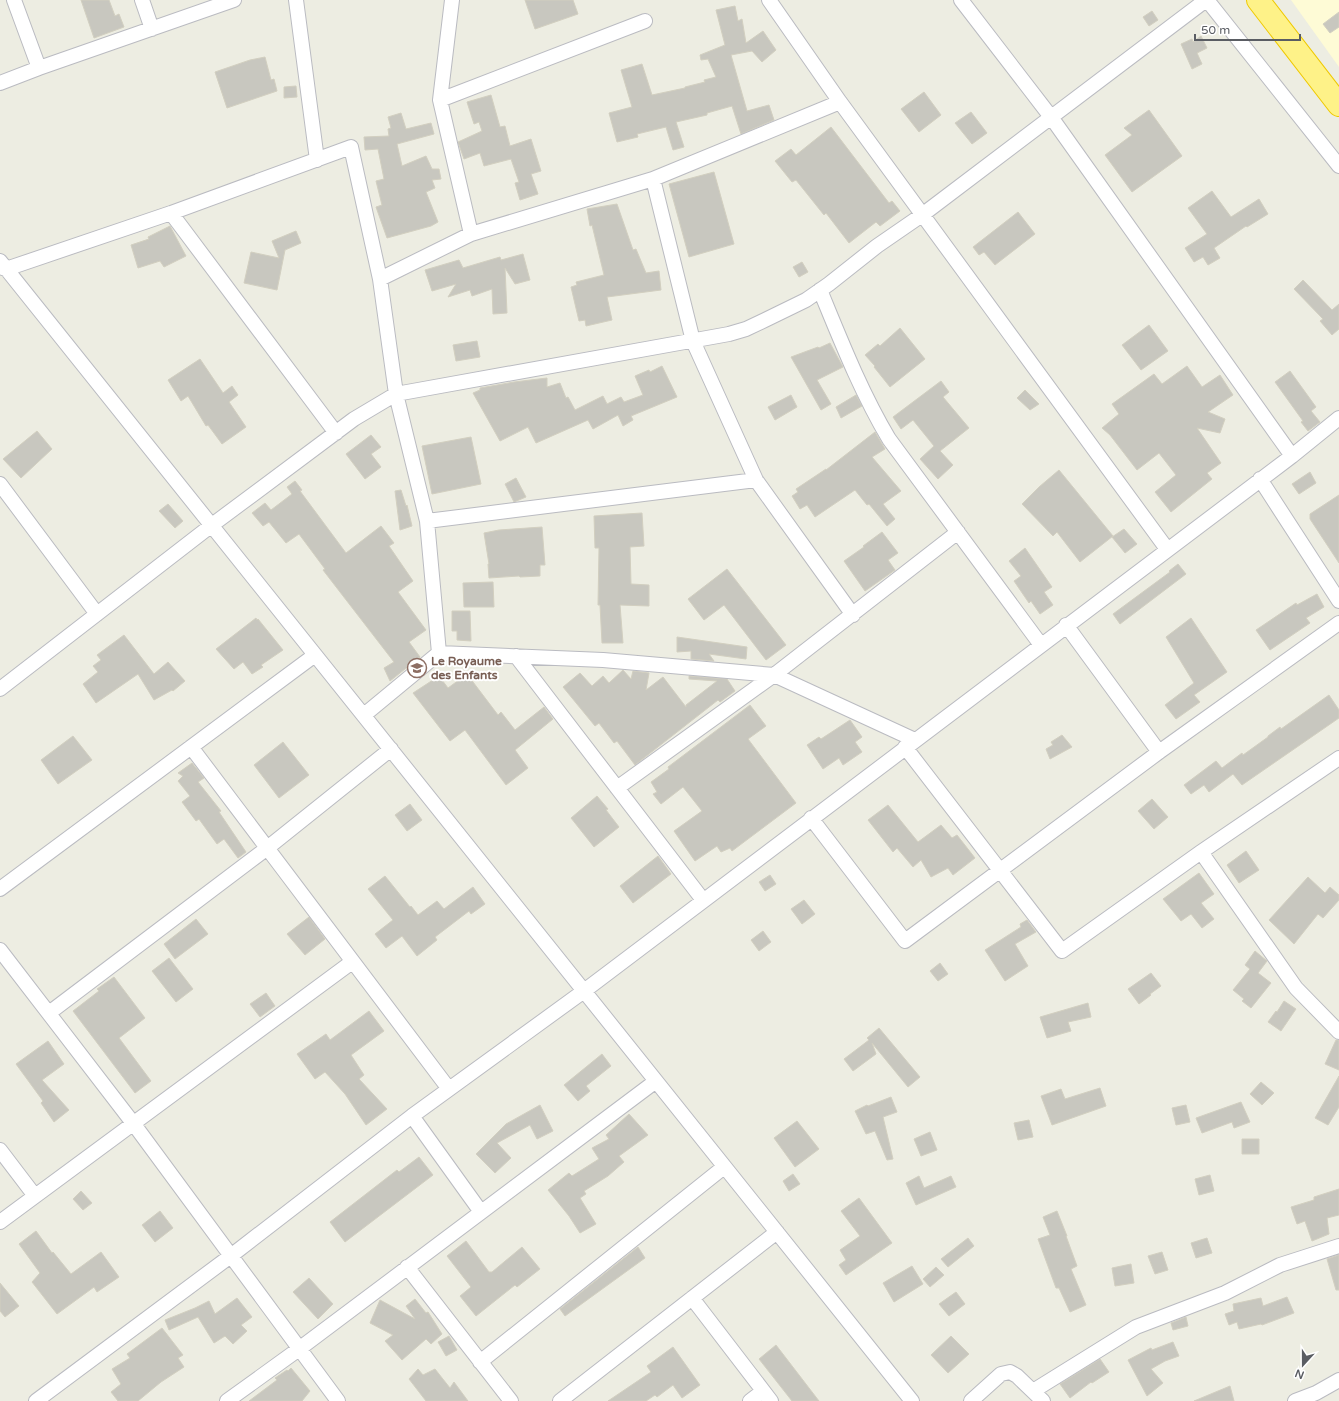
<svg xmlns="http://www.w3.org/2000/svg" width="1339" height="1401" font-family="'Varela Round',sans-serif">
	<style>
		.commercial { fill: #fefbd6 }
		.building { fill: #c8c7bf; stroke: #d2cfc0 }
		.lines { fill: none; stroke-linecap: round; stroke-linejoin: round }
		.street-casing { stroke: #babbc1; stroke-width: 16 }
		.highway-casing { stroke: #efc900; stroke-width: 24 }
		.street { stroke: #fff; stroke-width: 14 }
		.highway { stroke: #fef288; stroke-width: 22 }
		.labels { text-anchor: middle; stroke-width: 4; stroke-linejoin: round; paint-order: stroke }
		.education-label { font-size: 12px; font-weight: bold; fill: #785e54; stroke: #fff; text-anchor: start }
	</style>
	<rect width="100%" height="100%" fill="#edede2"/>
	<path class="commercial" d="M1291,0H1339V67Z"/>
	<path class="building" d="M81,0H109L115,16L119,14L124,27L94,38Z
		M525,0H573L578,14L535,29Z
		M735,6L738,21L742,19L746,43L763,31L776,50L762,62L752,51L731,55L747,111L769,105L774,120L741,134L732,106L707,113V115L676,122L684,147L673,150L666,127L637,134L638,137L617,142L609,113L632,107L621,70L642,64L652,95L685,88V87L705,82L704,80L716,77L708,59L701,60L700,55L725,45L716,10Z
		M1152,11L1158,20L1149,26L1143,17Z
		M1339,12V27L1330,33L1323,24Z
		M1201,36L1207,48L1197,53L1202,64L1192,69L1181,44L1192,39L1193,42Z
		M265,57L271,80L274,79L277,91L227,108L215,72L250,60Z
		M296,86L297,97L284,98V87Z
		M924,92L941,115L919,132L901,109Z
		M491,95L500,127L505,126L510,146L531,139L541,171L531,174L538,194L520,200L515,183L519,182L511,159L484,166L480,153L464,159L458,142L482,131L479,122L474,124L467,102Z
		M1149,110L1182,156L1132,192L1105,155L1132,135L1124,128Z
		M971,112L987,133L972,144L955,123Z
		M401,113L406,129L431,123L434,134L397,144L402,166L426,156L432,169H439L441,179L432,180L435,188L426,192L438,222L431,226L387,238L376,207L382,205L376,181L384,179L378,149L365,150L364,137L389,136L388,129L391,128L388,117Z
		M831,127L889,203L892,201L900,211L880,226L876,222L849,243L826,213L824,215L796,180L792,182L775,161L791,149L796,155Z
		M714,172L734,244L689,257L669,184Z
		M1212,191L1231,217L1259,199L1268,214L1247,227L1246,226L1214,248L1220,258L1208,265L1203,257L1194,262L1185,248L1207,234L1188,208Z
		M617,204L633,250L636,249L646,273L659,271L661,290L607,297L612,320L586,326L585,320L579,321L571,287L577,285L576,282L604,275L592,225L590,226L587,209Z
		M1018,212L1035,234L995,265L984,252L979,255L973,247Z
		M170,226L186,256L164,267L160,261L138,268L131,245L149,239L148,237Z
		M296,231L301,243L285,250L277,290L244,283L251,252L279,258L272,241Z
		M523,254L530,280L515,284L505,268L507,313L493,314L492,289L472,296L470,290L448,297L456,284L432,291L425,270L459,260L463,268L500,257L501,260Z
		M802,262L808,272L799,277L793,267Z
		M1303,280L1332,310L1339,304V329L1332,335L1320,321L1323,319L1294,289Z
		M1149,325L1168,351L1141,370L1122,345Z
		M900,328L925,359L890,387L874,367L875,366L865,355L878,344L880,346Z
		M477,341L480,357L456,361L453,345Z
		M830,343L843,367L817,380L831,404L821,410L791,357L818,347L819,348Z
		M200,359L223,393L232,386L238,395L229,402L246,427L222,444L208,425L206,426L188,396L181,401L168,380Z
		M662,366L677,397L631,416L633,420L623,426L618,415L593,429L588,420L536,443L528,427L500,441L473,393L480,390V388L514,382L547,378V387L560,383L566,398L568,397L575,410L603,396L607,404L621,397L624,402L643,395L635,376L649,370L650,372Z
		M1187,366L1202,387L1220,375L1233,395L1208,412L1225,419L1220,433L1197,428L1221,463L1207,473L1212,479L1171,512L1155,492L1176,475L1159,453L1137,470L1110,435L1102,428L1119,414L1112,404L1154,374L1162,384Z
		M1290,371L1316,407L1311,411L1320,422L1308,431L1301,422L1303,421L1275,382Z
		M941,381L949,392L943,397L969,428L940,451L953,465L938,479L920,459L934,446L913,420L901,429L893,417Z
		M1025,390L1039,404L1030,410L1017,398Z
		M791,395L797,407L775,420L768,407Z
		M856,395L862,406L841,418L836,407Z
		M37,431L52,449L21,478L3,459Z
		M875,432L885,449L872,457L901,491L883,504L895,519L887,526L869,504L867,505L855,490L815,517L807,505L800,509L792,496L798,492L796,489L826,469V470Z
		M371,435L381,447L371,454L381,467L365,479L346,454Z
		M471,437L481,484L432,494L422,446Z
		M1059,470L1113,536L1080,562L1057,532L1053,536L1022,504L1039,487Z
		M1310,472L1316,483L1299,494L1292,484Z
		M516,478L526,497L514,502L505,484Z
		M295,481L302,490L300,491L346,553L381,526L394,543L389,546L413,581L398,592L426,630L409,642L420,657L390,681L384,668L394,662L323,570L325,569L299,534L286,543L269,522L263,526L252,513L265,503L271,510L292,494L287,487Z
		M401,490L406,506L407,505L412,526L400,530L395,491Z
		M1339,495V563L1310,519V514Z
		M168,504L183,521L175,528L159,511Z
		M642,513L644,546L630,547L631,584L649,585V606L620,605L623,643H602L600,605H598L599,548H595L594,516Z
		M542,527L545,565H540V576L520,577L519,576L489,578L488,564H489L484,533L499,530Z
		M1124,529L1137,544L1125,553L1112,537Z
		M882,532L898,553L888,560L895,570L865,591L844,561L864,547L863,546Z
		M1025,548L1052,587L1044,592L1053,605L1040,614L1031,601L1029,603L1014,581L1021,576L1009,561Z
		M1178,564L1186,574L1120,624L1113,614L1170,572L1169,571Z
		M727,569L786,645L766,660L724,605L704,620L688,599Z
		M493,582L494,607H464L463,583Z
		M1317,594L1324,607L1306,618L1310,623L1270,650L1256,630L1296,603L1297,605Z
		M452,611H470L471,641L457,640V631H452Z
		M256,618L257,620L258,619L283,650L261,665L263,667L252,674L243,662L234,669L216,649Z
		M1191,618L1227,672L1194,695L1200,702L1176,719L1165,705L1194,683L1166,637Z
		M124,635L154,674L168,662L185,681L173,691L172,690L154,700L138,674L96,703L83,684L98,672L93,666L101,660L97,655Z
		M677,637L747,647L746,659L709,654L714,661L691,659V651L677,652Z
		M623,670L631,679L633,671L649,673L646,690L663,677L686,707V705L717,681L689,679V676L727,679L735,691L720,702L718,700L635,765L617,741L614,743L599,723L595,726L563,687L580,673L592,686L603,676L609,683Z
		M467,674L498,715L501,712L515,730L544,707L553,719L515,750L528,768L506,785L465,730L450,741L413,693L439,676L448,688Z
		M1329,695L1339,710V718L1242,785L1233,774L1209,792L1204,785L1191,794L1184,785L1216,761L1222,768L1242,753L1243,755L1268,737V736L1280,727L1281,729Z
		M750,705L766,726L748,739L796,803L732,851L730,848L721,852L717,846L695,861L674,831L702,811L683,787L661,804L653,794L657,792L651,782L669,769L668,767Z
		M850,720L862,737L855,742L862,752L843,765L839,758L823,769L807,745L819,737L821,739Z
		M1062,735L1072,747L1050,759L1046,749L1053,745L1051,742Z
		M73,736L92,760L58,784L41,760Z
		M283,742L309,775L279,798L254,765Z
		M192,763L204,778L198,782L221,811L219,812L246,852L238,858L224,839L217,844L199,819L196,821L182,802L190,796L178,781L183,776L178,773Z
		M597,796L608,809L606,810L619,827L594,847L571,818Z
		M1152,799L1168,817L1154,829L1138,811Z
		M410,804L422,820L407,831L395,815Z
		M888,805L918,842L941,825L952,838L957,835L975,858L953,875L948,868L931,877L921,860L913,867L897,848L893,852L868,820Z
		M1246,851L1259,870L1239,883L1227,865Z
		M658,856L671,874L633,903L620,886Z
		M1199,873L1214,894L1201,903L1214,919L1202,928L1191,914L1181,921L1163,899Z
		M770,875L776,884L765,891L759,882Z
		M385,876L410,907L411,906L418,915L437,901L444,909L473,887L485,904L471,914L469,911L435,937L437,940L417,956L402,936L386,948L375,934L393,920L368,889Z
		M1308,877L1325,893L1330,887L1339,895V900L1323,918L1318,914L1294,944L1269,920Z
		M804,900L815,914L802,924L791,909Z
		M309,917L325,939L305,955L287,934Z
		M196,919L208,934L175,959L164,944Z
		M1027,920L1036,932L1015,944L1028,966L1005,981L985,950L1021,927L1020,924Z
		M763,931L771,942L759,951L751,940Z
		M1255,951L1267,961L1258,973L1271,983L1251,1008L1242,1001L1244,999L1233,990L1250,969L1245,965Z
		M169,958L193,989L176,1002L152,971Z
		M940,963L948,974L938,981L930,971Z
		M1151,973L1161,986L1150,994L1151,995L1139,1004L1128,989Z
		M114,977L145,1018L119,1038L151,1081L135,1093L73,1011L99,991L97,989Z
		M266,993L275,1006L260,1017L250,1004Z
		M1284,1001L1296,1009L1281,1031L1268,1022L1276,1011L1277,1012Z
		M1088,1003L1091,1017L1068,1022L1071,1031L1047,1038L1040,1017Z
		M369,1011L384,1031L351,1055L364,1075L359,1079L387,1109L366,1125L345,1094L325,1072L315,1079L297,1054L326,1034L330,1040Z
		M879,1028L920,1077L908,1087L872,1043L876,1054L853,1071L844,1059L869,1040L867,1038Z
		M1336,1040H1339V1070L1325,1064Z
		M48,1041L64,1064L42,1080L69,1110L54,1122L41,1103L43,1101L16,1064Z
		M602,1054L611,1066L586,1086L590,1091L578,1101L564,1085Z
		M1339,1076V1107L1328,1125L1315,1118Z
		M1261,1082L1274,1093L1262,1105L1250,1094Z
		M1100,1088L1106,1106L1052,1125L1041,1096L1061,1089L1065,1099Z
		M891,1097L897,1112L883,1117L893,1159L887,1160L875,1131L866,1134L855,1111L867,1105L868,1106Z
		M1241,1102L1250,1122L1234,1128L1232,1122L1202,1133L1196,1118Z
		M540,1105L553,1131L537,1139L530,1125L497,1143L511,1158L495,1173L476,1154L506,1124Z
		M1186,1105L1190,1122L1176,1125L1172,1108Z
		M629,1114L648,1135L619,1156L624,1162L608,1176L584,1191L586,1194L580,1198L596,1224L580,1233L569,1216L548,1190L569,1173L572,1176L599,1159L592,1148L609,1139L606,1135Z
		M1029,1120L1033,1137L1018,1140L1014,1123Z
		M797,1121L819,1149L795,1167L774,1138Z
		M930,1132L937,1150L921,1156L914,1139Z
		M1242,1139H1259V1154H1242Z
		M419,1157L433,1175L345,1242L330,1222L397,1170L399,1172Z
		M793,1174L800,1184L789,1191L783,1181Z
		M1210,1175L1214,1191L1199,1195L1195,1179Z
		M919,1176L924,1188L951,1176L956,1187L916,1205L906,1183Z
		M1339,1189V1215L1327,1218L1329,1234L1312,1241L1305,1221L1297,1224L1291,1207L1314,1200V1197Z
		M81,1191L92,1203L83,1210L73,1199Z
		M859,1198L892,1243L846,1275L839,1265L846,1260L840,1250L860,1236L841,1211Z
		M160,1211L173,1228L155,1242L142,1225Z
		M1057,1211L1067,1236H1066L1077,1266L1071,1269L1086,1305L1070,1312L1059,1288H1056L1038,1239L1050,1235L1043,1217Z
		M36,1231L52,1253L53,1252L71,1274L101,1252L119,1277L97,1292L94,1287L57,1314L32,1282L40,1273L19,1244Z
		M968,1238L974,1246L948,1267L941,1259Z
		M1207,1238L1212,1253L1196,1258L1191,1243Z
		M466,1241L489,1272H492L522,1247L540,1269L517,1287L515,1285L476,1316L460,1296L471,1287L447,1256Z
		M638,1247L645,1258L565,1316L560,1309Z
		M1162,1252L1168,1270L1155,1274L1148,1256Z
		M1339,1255V1290H1336L1327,1259Z
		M1131,1264L1134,1283L1115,1286L1112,1268Z
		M912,1266L923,1284L894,1302L883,1283Z
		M936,1267L944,1275L930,1287L923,1279Z
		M309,1278L333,1304L318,1319L293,1292Z
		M0,1283L19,1306L5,1317L0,1311Z
		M956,1292L965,1304L949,1316L939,1304Z
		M1287,1297L1294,1313L1262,1325L1261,1324L1239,1329L1237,1322L1229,1325L1225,1314L1234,1311L1233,1304L1261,1298L1263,1306Z
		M237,1298L252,1317L241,1325L247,1331L233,1344L225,1336L214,1343L198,1317L169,1330L165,1320L195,1308L209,1301L215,1314Z
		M415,1299L426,1313L428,1312L442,1334L431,1344L426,1339L402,1360L385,1341L393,1335L370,1323L380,1300L415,1319L406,1306Z
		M1186,1317L1188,1326L1173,1330L1171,1323Z
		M162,1328L183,1355L178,1358L184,1367L161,1382L138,1401H118L111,1392L121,1384L112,1369L130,1358L127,1354Z
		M449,1336L457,1350L446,1356L438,1342Z
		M951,1336L969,1354L948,1373L931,1355Z
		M1173,1342L1179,1356L1165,1361L1151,1369L1163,1383L1147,1396L1128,1360L1151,1348L1152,1350Z
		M776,1345L819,1401H792L759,1359Z
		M673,1347L700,1385L682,1398L673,1385L657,1397L655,1395L646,1401H608L651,1372L647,1366Z
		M1100,1359L1109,1372L1092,1383L1091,1382L1070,1398L1060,1384Z
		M291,1368L310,1391L302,1401H249L277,1380L275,1378L287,1370L288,1371Z
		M418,1369L423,1375L435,1369L450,1388L454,1382L468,1401H426L409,1379Z
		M1230,1386L1234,1401H1194Z"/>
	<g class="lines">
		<defs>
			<path id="street" d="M14,0L39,68
				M142,0L152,29
				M296,0L317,160
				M452,0L440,100L471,234
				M769,0L840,102L1167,549
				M961,0L1051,117L1292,456
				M1207,0L1339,166
				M0,83L39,68L234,0
				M440,100L645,21
				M653,179L693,341L756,480L853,615
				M171,213L336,433
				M0,261L912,1401
				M0,267L6,269L171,213L351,147L380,279L396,394L427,521L439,653
				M380,279L471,234L653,179L840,102
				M820,290C841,341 861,392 889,439L1041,645
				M1260,479L1339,601
				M0,484L97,614
				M427,521L756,480
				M1066,625L1159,752
				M516,656L703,900
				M0,689L212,525L354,419L396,394L729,334L746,329L765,320L806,300L829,284L877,246L922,215L1206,0
				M364,715L439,653L603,660L774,675L915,740
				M191,747L449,1089
				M905,747L1062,951L1201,852L1339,758
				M617,788L774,675L958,532
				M811,818L905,941L1159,752L1339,623
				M1201,852L1296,988L1339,1032
				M0,889L315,655
				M0,950L133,1123L338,1401
				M49,1013L266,849L391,749
				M412,1116L481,1212
				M0,1150L35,1196
				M0,1222L352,962
				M407,1267L511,1401
				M692,1298L771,1401
				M480,1362L724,1167
				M1033,1391L1136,1327L1225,1293L1280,1265L1339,1246
				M36,1401L232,1255L412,1116L584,991L1292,456L1339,418
				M227,1401L299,1349L656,1081
				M560,1401L777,1232
				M750,1401L763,1391
				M971,1401L1001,1374L1010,1372L1017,1376L1043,1401
				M1295,1401L1316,1393L1339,1380"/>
			<path id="highway" d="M1258,0L1339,105"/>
		</defs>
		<use href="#street" class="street-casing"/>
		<use href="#highway" class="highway-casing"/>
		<use href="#street" class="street"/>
		<use href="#highway" class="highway"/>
	</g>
	<defs>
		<symbol id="school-ring" viewBox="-11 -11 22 22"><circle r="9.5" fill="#fff" stroke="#8d6e63" stroke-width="1.5"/><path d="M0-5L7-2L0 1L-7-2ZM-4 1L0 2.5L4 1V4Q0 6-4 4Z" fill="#8d6e63"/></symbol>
	</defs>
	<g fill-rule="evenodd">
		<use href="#school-ring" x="406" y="657" width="22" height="22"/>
	</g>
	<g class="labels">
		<g class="education-label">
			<text x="431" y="665">Le Royaume<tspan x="431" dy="14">des Enfants</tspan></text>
		</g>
	</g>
	<g transform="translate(1303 1365) rotate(201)" stroke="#ffffff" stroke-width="3" paint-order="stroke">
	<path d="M0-3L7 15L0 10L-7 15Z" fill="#5a5d63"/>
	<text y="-6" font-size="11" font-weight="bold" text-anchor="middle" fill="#5a5d63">N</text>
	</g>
	<path d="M1195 34v6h105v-6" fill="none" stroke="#5a5d63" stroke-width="2"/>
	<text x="1201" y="34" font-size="12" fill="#5a5d63" stroke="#ffffff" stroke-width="3" paint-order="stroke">50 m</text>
</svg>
